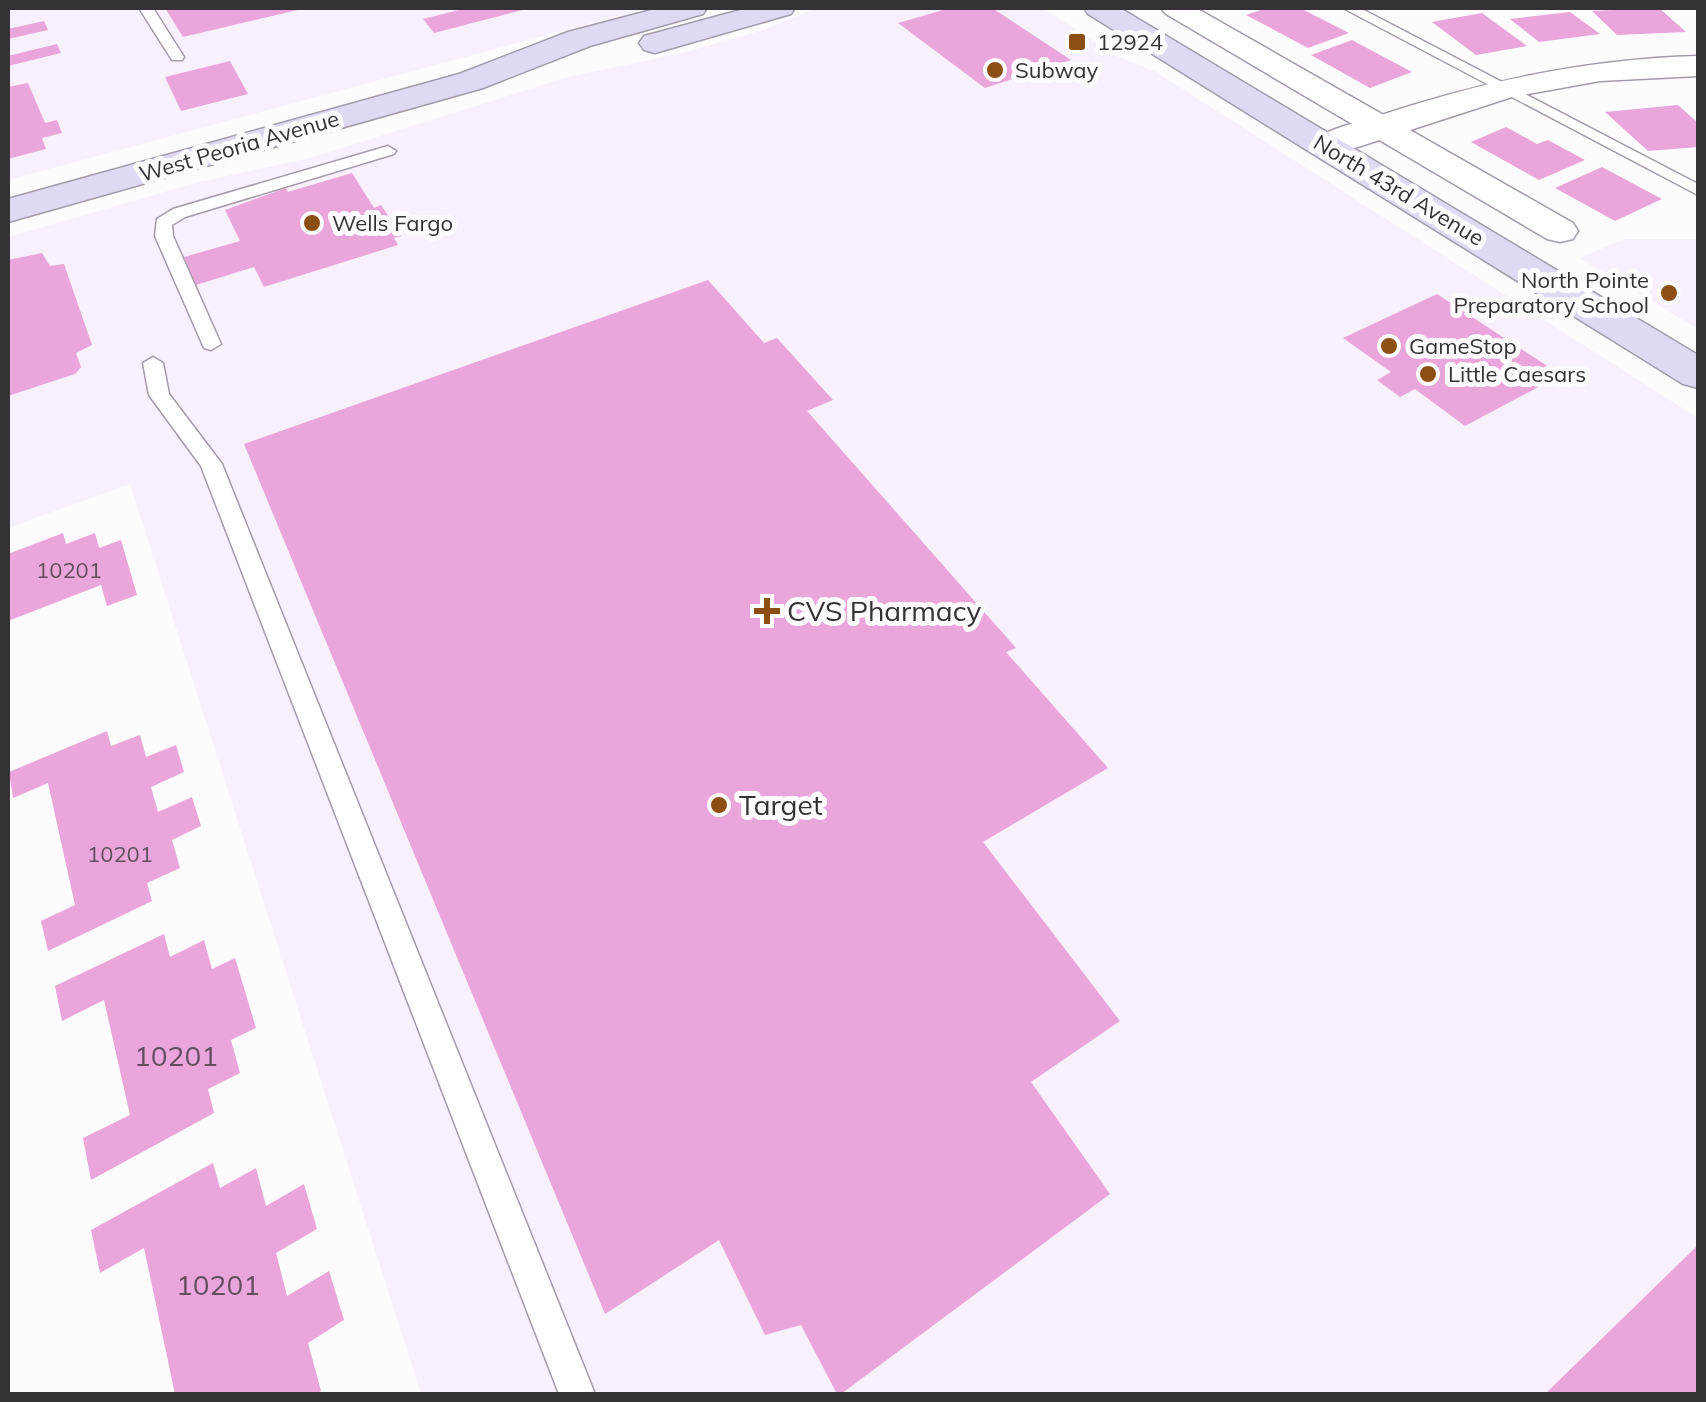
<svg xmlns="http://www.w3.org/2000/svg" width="1706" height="1402" font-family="Mulish,sans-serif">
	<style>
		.built { fill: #f9f0fe }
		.building { fill: #eaa5db }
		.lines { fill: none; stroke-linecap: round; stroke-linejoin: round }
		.service-casing { stroke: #a49aa9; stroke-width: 3 }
		.minor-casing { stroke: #a49aa9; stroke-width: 3 }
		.tertiary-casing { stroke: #a49aa9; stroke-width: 3 }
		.secondary-casing { stroke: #a49aa9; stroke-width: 3 }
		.service { fill: #fff; fill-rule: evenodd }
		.minor { fill: #fff; fill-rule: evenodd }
		.tertiary { fill: #fff; fill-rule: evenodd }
		.secondary { fill: #dfd9f3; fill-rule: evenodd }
		.poi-dot { fill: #8c4e12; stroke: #fdfbfe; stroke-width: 4 }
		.labels { text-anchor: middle; stroke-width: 10; stroke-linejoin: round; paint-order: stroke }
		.far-poi-label { font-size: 22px; fill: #353137; stroke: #fdfbfe; text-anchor: start }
		.far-street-label { font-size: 22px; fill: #353137; stroke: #fdfbfe }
		.number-label { font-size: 22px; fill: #624e60 }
		.poi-label { font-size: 28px; fill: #353137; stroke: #fdfbfe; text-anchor: start }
		.near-number-label { font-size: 28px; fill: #624e60 }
	</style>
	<rect width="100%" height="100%" fill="#fdfbfe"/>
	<path class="built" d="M8,8H647L8,180Z
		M817,8H1042L1119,57L1156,72L1698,418V1394H421L130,484L8,528V237L199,182L310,158L568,77L682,53L763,30Z
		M1625,239H1698V329L1579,258Z"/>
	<path class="building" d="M165,8H302V9L183,37Z
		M467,8H526V9L434,33L423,19Z
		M950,8H992L1071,60L985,88L898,23Z
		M1267,8H1300L1349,33L1308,48L1246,15Z
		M1659,8L1686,32L1617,35L1592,11Z
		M1570,12L1600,34L1539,42L1510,19Z
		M1482,13L1527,46L1476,55L1432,22Z
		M44,21L48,30L8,39V29Z
		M1352,40L1412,72L1370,88L1311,55Z
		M57,44L61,53L8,66V56Z
		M230,61L248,94L181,111L165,77Z
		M28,83L45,123L57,120L62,133L42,138L46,149L8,159V87Z
		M1678,105L1698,123V147L1648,151L1605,112Z
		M1506,127L1537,144L1548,140L1585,160L1539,180L1471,142Z
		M1602,167L1662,199L1615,221L1555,188Z
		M352,173L374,208L381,205L401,236L394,238L398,245L264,287L254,267L196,285L184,257L240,241L225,210L286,188L288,192Z
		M42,253L50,266L64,264L92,345L76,353L81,367L75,374L8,396V260Z
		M708,280L764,343L777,338L833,400L807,411L1016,648L1006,652L1108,768L983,842L1120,1021L1031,1082L1110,1194L841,1394H837L801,1325L765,1335L719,1240L605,1314L244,444Z
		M1437,294L1561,375L1465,426L1415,389L1400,397L1377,380L1391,372L1343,338Z
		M63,533L66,544L95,533L99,548L121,540L137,595L107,606L101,585L8,621V554Z
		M107,731L111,746L140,735L146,757L176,745L184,772L151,787L158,812L192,797L201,826L172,840L180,868L147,883L152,901L48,951L41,921L75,905L48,783L13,798L9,772Z
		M164,934L170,957L204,940L212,969L235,958L256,1028L231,1040L240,1073L208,1089L214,1113L91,1180L83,1138L130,1115L104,1000L62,1021L55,986Z
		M213,1163L220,1188L256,1168L266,1206L304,1184L317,1229L276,1253L287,1296L329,1271L344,1320L308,1343L321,1391L315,1394H175L144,1248L100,1273L91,1230Z
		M1698,1245V1394H1545Z"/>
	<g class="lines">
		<defs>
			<path id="service" d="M139,8H153L184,57L182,60H172Z
				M1343,8H1360L1698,184V195Z
				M388,146L396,151L394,154L185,217L172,225L173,236L221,344L211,350L204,348L155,236L157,219L173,209Z
				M153,357L163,363L169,394L222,464L595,1394H559L201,466L149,395L143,363Z"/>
			<path id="minor" d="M1161,8H1196L1573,223L1578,231L1573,239L1560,242L1547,239L1166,14Z"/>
			<path id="tertiary" d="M1698,56V76L1600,81L1512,97L1327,157L1314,154L1309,146C1320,130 1353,124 1372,118C1479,82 1585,59 1698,56Z"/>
			<path id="secondary" d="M659,8H707L703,14L590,46L483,88L8,222V199L459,74L568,32Z
				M748,8H795L791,14L655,53L644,50L639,43L644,36Z
				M1084,8H1120L1698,355V388L1683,384L1088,14Z"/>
		</defs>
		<use href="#service" class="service-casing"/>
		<use href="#minor" class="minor-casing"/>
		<use href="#tertiary" class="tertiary-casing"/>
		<use href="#secondary" class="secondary-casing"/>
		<use href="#service" class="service"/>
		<use href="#minor" class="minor"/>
		<use href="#tertiary" class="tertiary"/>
		<use href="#secondary" class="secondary"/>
	</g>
	<g class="poi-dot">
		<rect x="1067" y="32" width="20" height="20" rx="5"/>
		<circle cx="995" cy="70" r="10"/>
		<circle cx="312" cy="223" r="10"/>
		<circle cx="1669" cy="293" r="10"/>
		<circle cx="1389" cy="346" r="10"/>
		<circle cx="1428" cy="374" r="10"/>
		<path d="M762 596h10v10h10v10h-10v10h-10v-10h-10v-10h10z"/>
		<circle cx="719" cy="805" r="10"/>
	</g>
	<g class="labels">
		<g class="far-poi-label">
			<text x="1097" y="50">12924</text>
			<text x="1015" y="78">Subway</text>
			<text x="332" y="231">Wells Fargo</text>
			<text x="1649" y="288" text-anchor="end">North Pointe<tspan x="1649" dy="25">Preparatory School</tspan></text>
			<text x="1409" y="354">GameStop</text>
			<text x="1448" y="382">Little Caesars</text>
		</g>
		<g class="far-street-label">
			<text transform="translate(239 146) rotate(-16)" y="8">West Peoria Avenue</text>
			<text transform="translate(1399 190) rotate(31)" y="8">North 43rd Avenue</text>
		</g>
		<g class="number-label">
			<text x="69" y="578">10201</text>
			<text x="120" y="862">10201</text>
		</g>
		<g class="poi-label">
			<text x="787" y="621">CVS Pharmacy</text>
			<text x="739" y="815">Target</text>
		</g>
		<g class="near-number-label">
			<text x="176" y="1066">10201</text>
			<text x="218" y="1295">10201</text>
		</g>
	</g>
	<rect width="1706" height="1402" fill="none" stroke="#353137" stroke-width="20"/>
</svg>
